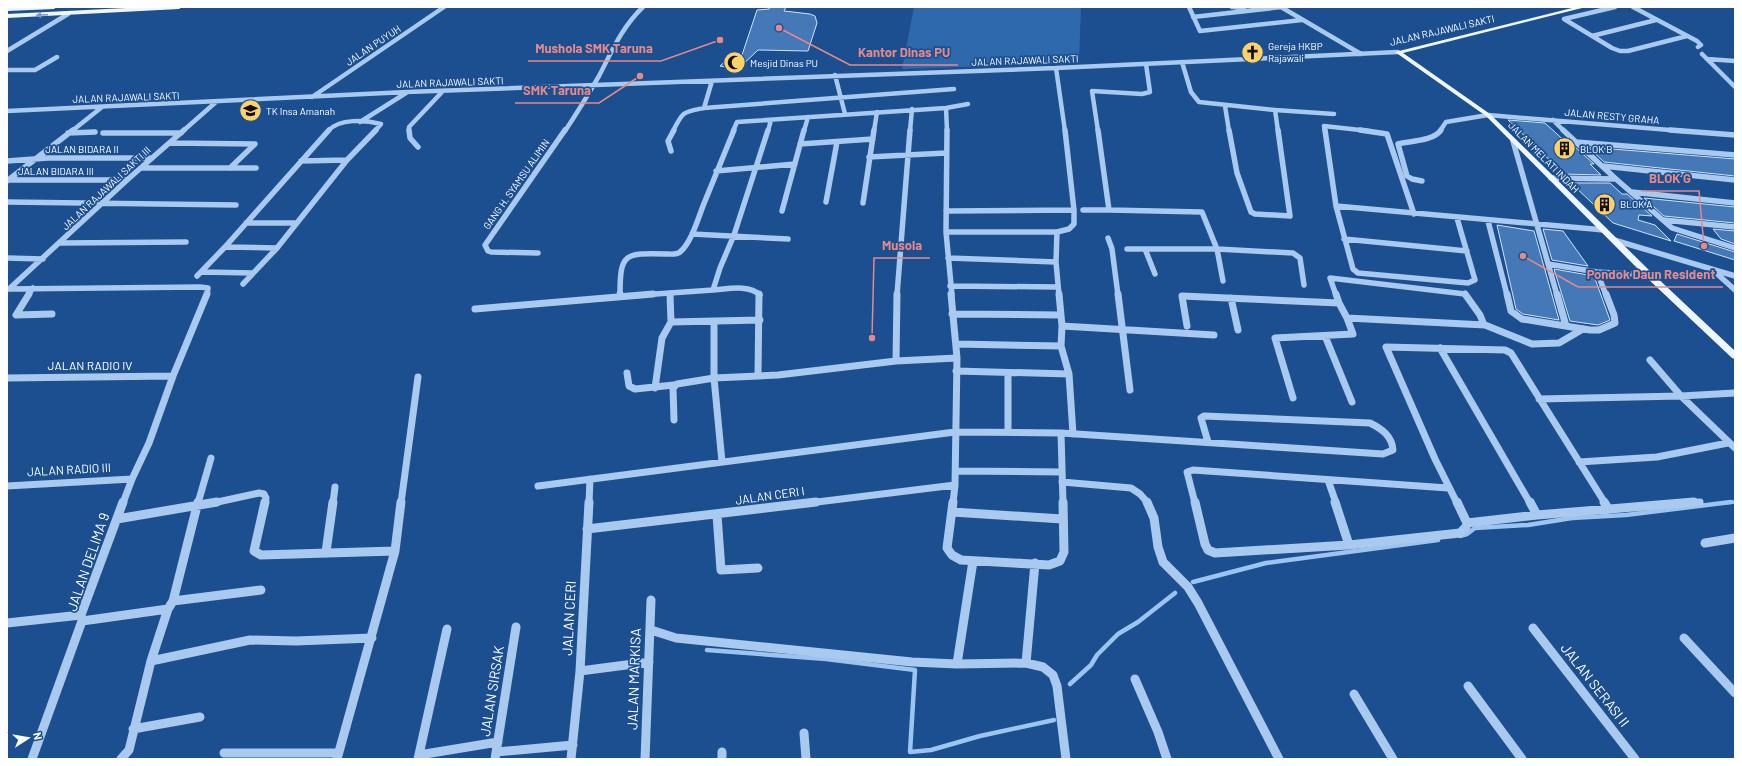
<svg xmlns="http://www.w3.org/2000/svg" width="1742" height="766" font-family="Barlow,sans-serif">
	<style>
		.green { fill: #2e69ad }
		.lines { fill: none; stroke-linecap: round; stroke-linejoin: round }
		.stream-far1 { stroke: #9cc4f0; stroke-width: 3.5 }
		.stream { stroke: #9cc4f0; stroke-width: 4.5 }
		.building { fill: #4478b7; stroke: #cfe3fa }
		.minor-far3 { stroke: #a9c9ee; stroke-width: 4.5 }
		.minor-far2 { stroke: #a9c9ee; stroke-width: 5.5 }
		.minor-far1 { stroke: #a9c9ee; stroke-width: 7 }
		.minor { stroke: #a9c9ee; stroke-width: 9 }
		.major { fill: #f0f6ff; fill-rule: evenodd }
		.oneway { fill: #7b9ac1 }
		.labels { text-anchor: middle; stroke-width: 3.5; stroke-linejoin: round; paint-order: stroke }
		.far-street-label { font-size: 10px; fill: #fff; stroke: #1b4f8f }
		.far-poi-label { font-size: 10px; fill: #fff; stroke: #1b4f8f; text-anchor: start }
		.street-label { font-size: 12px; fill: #fff; stroke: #1b4f8f }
		.near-street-label { font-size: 14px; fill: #fff; stroke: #1b4f8f }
		.leader { fill: none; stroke: #e88989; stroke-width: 1.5 }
		.callout-dot { fill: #e88989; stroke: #1b4f8f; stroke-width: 1.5 }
		.callout-label { font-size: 13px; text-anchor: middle; font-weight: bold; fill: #e88989; stroke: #1b4f8f; stroke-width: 3.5; stroke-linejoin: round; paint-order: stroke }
	</style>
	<rect width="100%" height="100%" fill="#1b4f8f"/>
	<path class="green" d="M914,7H1081L1079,63L902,69Z"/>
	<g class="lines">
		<path class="stream-far1" d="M1723,503L1735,502"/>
		<path class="stream" d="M1460,536L1467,534L1475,528L1528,525L1572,518L1626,515L1731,502
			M1193,582L1266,563L1438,540
			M707,650L826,659L915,670L910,752L931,750L980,736L1054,720
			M1070,684L1091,665L1097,655L1118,634L1138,622L1175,593"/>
	</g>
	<path class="building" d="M770,7H786L784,11L810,14L815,16L817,23L808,51L758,50L736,71L737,69L720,66L731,56L741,58L757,10L769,9Z
		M1508,120L1545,123L1569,145L1574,146L1594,164H1590L1601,175L1564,174Z
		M1588,147L1735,159V176L1604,162Z
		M1571,183H1610L1622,194H1627L1652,216L1639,215L1638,220L1655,225L1671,241L1613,223Z
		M1644,198L1735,207V223L1664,216Z
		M1497,225L1534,231L1559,320L1523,314L1516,309Z
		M1543,229L1563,231L1588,266L1552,260Z
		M1713,229L1735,231V244L1721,239Z
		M1677,234L1735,252V260L1674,241Z
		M1554,269L1594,276L1610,320L1598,325L1570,321Z"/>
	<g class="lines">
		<path class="minor-far3" d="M1189,7L1200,31L1302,20
			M1232,7L1244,8
			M1281,7L1361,54
			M1615,7L1564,19L1612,48L1620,51H1628L1687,36
			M1633,7L1697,41L1701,45L1698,47
			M1193,17L1282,7
			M1592,36L1656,20
			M7,51L68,14
			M1702,54L1735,87
			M1707,59L1735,61
			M1182,62L1191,92L1199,102L1275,110L1278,131
			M1056,68L1065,131
			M7,70H35L57,57
			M835,75L845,114
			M312,97L444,7
			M1225,106L1229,131
			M704,108L712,81
			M946,108L947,131
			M1275,110L1334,114
			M7,111L407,92L1056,68L1398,52
			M1553,120L1564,131
			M360,122L406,93
			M72,131L102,107
			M183,131L216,102
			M328,131C339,118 366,120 381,124L375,131
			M409,131V127L443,91
			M565,131C577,113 588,95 599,76C612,51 622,27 643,7
			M673,131C683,111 683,112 704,108L954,89
			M733,131L737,122L946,108L968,104
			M768,131L771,120
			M804,131L808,117
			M874,131L877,112
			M910,131L912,109
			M1098,131L1092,91L1142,94L1150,92L1146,64
			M1325,131L1324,126L1369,131
			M1440,131L1446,122L1488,115L1682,131"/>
		<path class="minor-far2" d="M409,130L410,138L418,147
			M947,130L946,232L952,295
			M1098,130L1109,210L1202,212L1217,249L1223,281
			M1229,130L1237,173L1251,212L1255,214L1290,216L1278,130
			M1325,130L1336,206L1353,269L1358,273L1468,283L1475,280L1457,218
			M1360,130L1387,134L1414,214
			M1563,130L1616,179L1672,228L1735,248
			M1670,130L1735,135
			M68,133L95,132
			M103,133H181
			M1513,141L1557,295
			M1576,142L1735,155
			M170,143L255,144L230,168
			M800,144L873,139
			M671,151L668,141L674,130
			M869,157L946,153
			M7,161L48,158H152
			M301,161L347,160
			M1603,166L1735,180
			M141,168H256
			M716,171L795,164
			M1551,178L1616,179
			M9,180H127
			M7,181L73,130
			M1422,181L1412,179L1407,176L1398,144C1410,141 1434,141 1441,130
			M1632,192L1735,203
			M7,202L236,205
			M826,202L837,142
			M863,203L874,130
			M1336,206L1604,230
			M1083,210H1109
			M782,211L804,130
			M946,211L1074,210
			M1664,220L1735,227
			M1488,221L1507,295
			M246,223H296
			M946,232H1057
			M692,234L788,239
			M1108,238L1112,249L1118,295
			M1344,239L1467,251
			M1614,240L1735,276
			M61,243L186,242
			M225,247L277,248
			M1127,249H1217L1293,253L1300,258L1304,285
			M1145,249L1155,274
			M538,253L491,252L488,251L485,245L565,130
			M7,258L43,259
			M948,258L1056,262
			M1548,264L1597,272L1649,275
			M1714,271L1735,290
			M202,272L253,273
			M1597,272L1606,295
			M197,276L225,247L329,130
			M243,284L277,248L347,160L376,130
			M950,286L1058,287
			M7,289L200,287L208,288L207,295
			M9,289L127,180L184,130
			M713,290C727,289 749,284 760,295
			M28,295L33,288
			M620,295C620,253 624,253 666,254C670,254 677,255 680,252C691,243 698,219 703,206C713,181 724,155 734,130
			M641,295L670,293
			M670,295V293L713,290L720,268L734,235L768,130
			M897,295L910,130
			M1059,295L1056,262L1057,232L1069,229L1074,224V210L1065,130
			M1336,295L1330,278L1465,294L1466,295"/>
		<path class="minor-far1" d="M29,294L16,315L52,314
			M620,294V296
			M670,294L671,322L760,320
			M951,294L957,358L955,485L953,503
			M1059,294L1062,326L1061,346L1069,374L1073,434
			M1118,294L1130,390
			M1336,294L1339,303
			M1465,294L1480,315L1484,325
			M1507,294L1511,311L1522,319L1590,330H1599L1615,323L1614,315L1606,294
			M1557,294L1566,326
			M1231,298L1238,330
			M475,309L653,294
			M952,314L1060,315
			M714,322V378L722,462
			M1062,326L1214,335
			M1187,326L1182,296L1339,303L1347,318
			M1325,336L1352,402
			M956,344L1061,346
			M1440,348L1530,503
			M1650,360L1681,396L1735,448
			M896,361L897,294
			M956,371L1069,374
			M627,373L629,386L635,389L674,385
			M1008,373V432
			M758,375L759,294
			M7,378L173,376
			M655,388L662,338L671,322
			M1293,398L1275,338L1353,334L1347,318L1485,325L1532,344L1559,343L1583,329
			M1539,399L1681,396L1735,393
			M674,420L673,388L677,384L714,378L778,375L896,361L957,358
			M1061,433L1063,503
			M1579,462L1657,457L1728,443
			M956,471L1062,472
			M1328,480L1336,503
			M1062,482L1131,488L1140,494L1148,503
			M7,486L132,479
			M538,486L955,432L1061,433L1383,454L1393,450C1392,436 1382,429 1370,423L1204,416L1201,418L1208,442
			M123,503L132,479L149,443L173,376L207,294
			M198,503L211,458
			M213,503L259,493L264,494L266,498L265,503
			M333,503L335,487
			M401,503L418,377
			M589,503L590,479
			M809,503L955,485
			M1195,503L1187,472L1193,470L1448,488
			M1457,503L1435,459L1386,347L1505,350L1511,353L1605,503
			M1682,503L1700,502"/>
		<path class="minor" d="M265,502L254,551L261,555L395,551
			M953,502L947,548L952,555L961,560L1049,565L1060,561L1064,552L1063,502
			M1147,502L1154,518L1158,547L1163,562L1188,587L1198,603L1279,759
			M1195,502L1205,544L1208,550L1215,553L1349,545L1460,533L1466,527L1467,523L1537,515L1694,502
			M1335,502L1349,545
			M1457,502L1467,523
			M1530,502L1537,515
			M1604,502L1609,510
			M952,512L1062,519
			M717,515L721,570L758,568
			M117,519L217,502
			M587,529L816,502
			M1705,543L1735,538
			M326,552L333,502
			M173,601L261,590
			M82,621L168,609
			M7,623L81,615
			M1533,628L1635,759
			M651,630L676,638L912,662L957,664L1026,663L1043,667L1053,675L1057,686L1066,759
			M1684,638L1735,693
			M151,661L250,640L296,641L372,638
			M1026,663L1035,563
			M957,664L973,561
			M580,671L649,662
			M1135,679L1158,732L1167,759
			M1468,686L1522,759
			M1354,694L1393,759
			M133,729L200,717
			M804,733L806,759
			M496,752L573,745
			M722,752V759
			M224,753H338
			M419,755L498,742
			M32,759L82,621L81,615L123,502
			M121,759L129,750L151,661L168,609L173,601L198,502
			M337,759L395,551L401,502
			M418,759L447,629
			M495,759L516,627
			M571,759L580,671L589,502
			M645,759L651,600"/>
		<path class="major" d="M7,7H57L54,9L7,11Z
			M146,7H182L179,9L7,18V14Z
			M1576,7H1586L1403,53L1490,114L1652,273L1735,351V359L1732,358L1646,277L1486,116L1395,52Z"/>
	</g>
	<defs><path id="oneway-solid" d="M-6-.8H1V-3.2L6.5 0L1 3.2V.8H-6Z"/></defs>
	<use class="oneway" href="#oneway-solid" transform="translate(42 15) rotate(177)"/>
	<defs>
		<symbol id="church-disc" viewBox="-11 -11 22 22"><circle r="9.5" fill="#ffd166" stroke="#1b4f8f"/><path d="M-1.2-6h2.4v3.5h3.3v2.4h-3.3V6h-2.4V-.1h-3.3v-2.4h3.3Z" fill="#111"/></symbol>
		<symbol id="mosque-disc" viewBox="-11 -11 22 22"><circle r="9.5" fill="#ffd166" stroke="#1b4f8f"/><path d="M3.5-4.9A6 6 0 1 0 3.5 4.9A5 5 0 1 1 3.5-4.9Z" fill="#111"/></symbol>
		<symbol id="school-disc" viewBox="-11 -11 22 22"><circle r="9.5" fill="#ffd166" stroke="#1b4f8f"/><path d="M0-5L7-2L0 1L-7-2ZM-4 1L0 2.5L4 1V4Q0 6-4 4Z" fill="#111"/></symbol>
		<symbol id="building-disc" viewBox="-11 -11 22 22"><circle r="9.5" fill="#ffd166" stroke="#1b4f8f"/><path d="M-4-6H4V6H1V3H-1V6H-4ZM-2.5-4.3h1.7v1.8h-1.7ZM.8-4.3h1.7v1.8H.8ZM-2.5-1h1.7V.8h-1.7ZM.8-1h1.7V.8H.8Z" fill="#111"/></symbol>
	</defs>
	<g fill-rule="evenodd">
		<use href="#church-disc" x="1240" y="40" width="25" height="25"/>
		<use href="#mosque-disc" x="722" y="50" width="25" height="25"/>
		<use href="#school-disc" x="238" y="98" width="25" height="25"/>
		<use href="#building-disc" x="1552" y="136" width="25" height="25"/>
		<use href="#building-disc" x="1592" y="192" width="25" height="25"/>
	</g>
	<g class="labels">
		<g class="far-street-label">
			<text transform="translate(1442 30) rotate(-13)" y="4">JALAN RAJAWALI SAKTI</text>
			<text transform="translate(373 45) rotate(-34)" y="4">JALAN PUYUH</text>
			<text transform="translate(1025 60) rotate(-2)" y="4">JALAN RAJAWALI SAKTI</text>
			<text transform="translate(450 82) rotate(-2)" y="4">JALAN RAJAWALI SAKTI</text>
			<text transform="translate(126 97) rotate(-2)" y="4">JALAN RAJAWALI SAKTI</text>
			<text transform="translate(1612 116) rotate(5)" y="4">JALAN RESTY GRAHA</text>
			<text x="82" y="153">JALAN BIDARA II</text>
			<text transform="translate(1544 157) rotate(45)" y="4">JALAN MELATI INDAH</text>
			<text x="56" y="175">JALAN BIDARA III</text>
			<text transform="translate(516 184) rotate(-55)" y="4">GANG H. SYAMSU ALIMIN</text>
			<text transform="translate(106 188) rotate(-43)" y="4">JALAN RAJAWALI SAKTI III</text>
		</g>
		<g class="far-poi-label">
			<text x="1268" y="50">Gereja HKBP<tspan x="1268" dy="12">Rajawali</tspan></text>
			<text x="750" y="67">Mesjid Dinas PU</text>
			<text x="266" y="115">TK Insa Amanah</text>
			<text x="1580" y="153">BLOK B</text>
			<text x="1620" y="208">BLOK A</text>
		</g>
		<g class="street-label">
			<text x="90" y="370">JALAN RADIO IV</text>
			<text transform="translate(69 470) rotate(-3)" y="4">JALAN RADIO III</text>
			<text transform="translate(770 496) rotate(-8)" y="4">JALAN CERI I</text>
		</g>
		<g class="near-street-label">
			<text transform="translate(88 562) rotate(-71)" y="5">JALAN DELIMA 9</text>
			<text transform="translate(569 618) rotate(-87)" y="5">JALAN CERI</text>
			<text transform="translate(634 679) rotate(-88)" y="5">JALAN MARKISA</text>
			<text transform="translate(1595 685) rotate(52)" y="5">JALAN SERASI II</text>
			<text transform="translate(492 691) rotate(-81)" y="5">JALAN SIRSAK</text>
		</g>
	</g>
	<path class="leader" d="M720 40L661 61H528M779 28L850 65H958M640 76L599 103H515M1704 246L1699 191H1641M872 338L874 258H930M1523 256L1578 287H1723"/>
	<g class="callout-dot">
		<circle cx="720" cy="40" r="4"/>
		<circle cx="779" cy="28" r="4"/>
		<circle cx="640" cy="76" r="4"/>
		<circle cx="1704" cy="246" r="4"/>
		<circle cx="872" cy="338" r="4"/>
		<circle cx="1523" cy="256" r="4"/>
	</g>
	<g class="callout-label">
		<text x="594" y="53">Mushola SMK Taruna</text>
		<text x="904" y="57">Kantor Dinas PU</text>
		<text x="557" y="95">SMK Taruna</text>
		<text x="1670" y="183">BLOK G</text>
		<text x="902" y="250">Musola</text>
		<text x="1651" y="279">Pondok Daun Resident</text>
	</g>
	<rect width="1742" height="766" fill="none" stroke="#ffffff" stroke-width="16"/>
	<g transform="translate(28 738) rotate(78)" stroke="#1b4f8f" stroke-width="3" paint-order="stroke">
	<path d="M0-3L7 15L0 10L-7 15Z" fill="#ffffff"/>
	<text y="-6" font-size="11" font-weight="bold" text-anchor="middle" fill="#ffffff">N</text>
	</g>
</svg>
